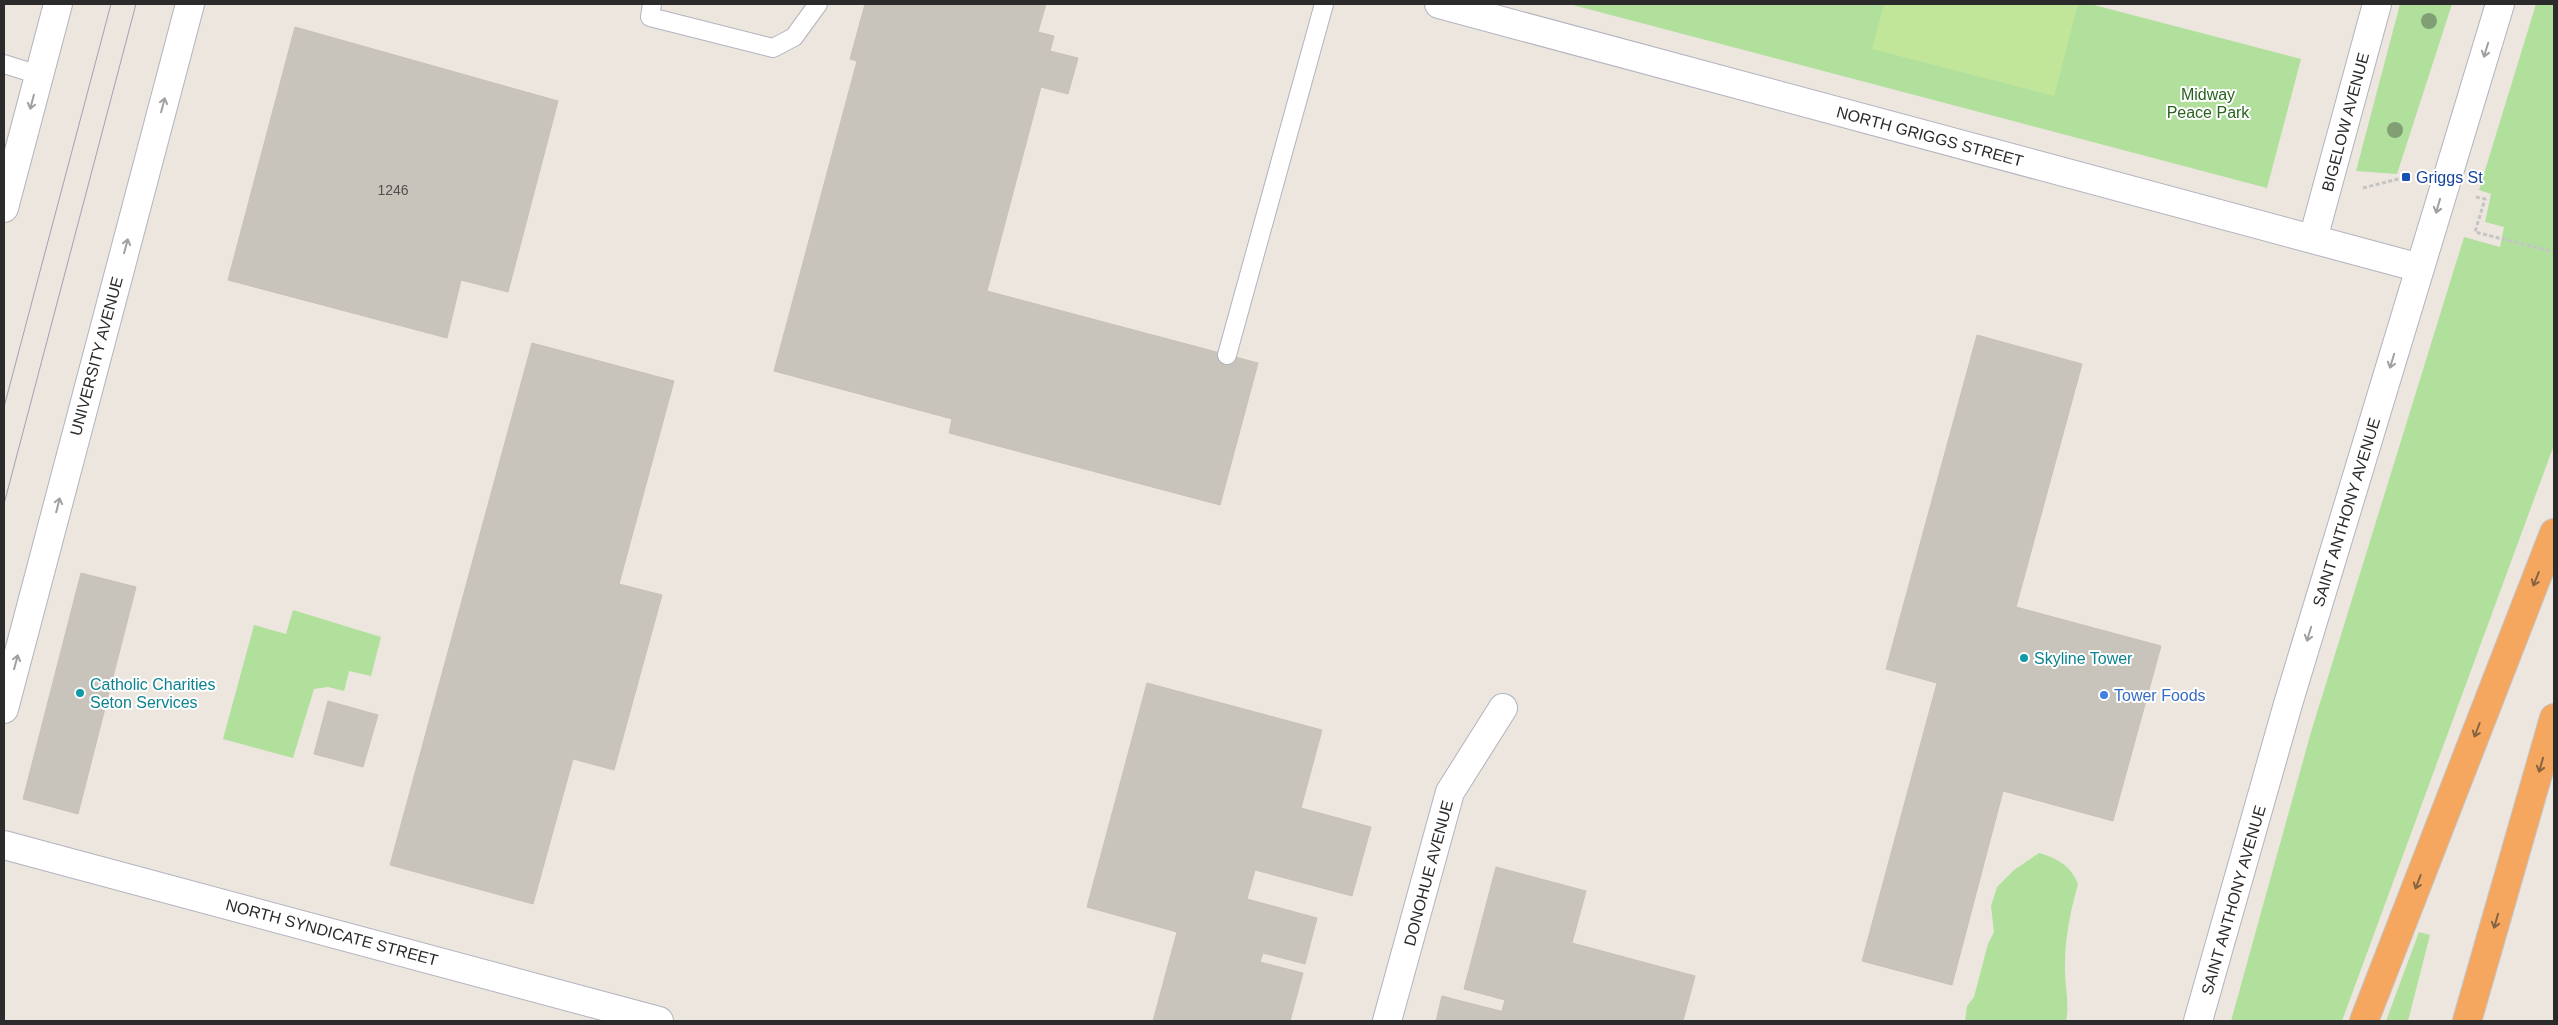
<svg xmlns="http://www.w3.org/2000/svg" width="2558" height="1025" font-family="Helvetica,sans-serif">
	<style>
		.green { fill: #b1e09d }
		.pitch { fill: #c2e699 }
		.building { fill: #c8c4bc; stroke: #c7c2b7 }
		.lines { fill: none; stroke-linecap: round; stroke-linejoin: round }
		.service-casing { stroke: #b1b3be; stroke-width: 20 }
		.minor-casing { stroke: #b1b3be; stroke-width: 30 }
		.tertiary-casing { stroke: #b1b3be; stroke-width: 30 }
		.secondary-casing { stroke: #b1b3be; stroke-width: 30 }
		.motorway-casing { stroke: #c4c4c4; stroke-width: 30 }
		.path { stroke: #c4c4c4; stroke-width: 3; stroke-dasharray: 4 2.5; stroke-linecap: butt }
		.service { stroke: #fff; stroke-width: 18 }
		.minor { stroke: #fff; stroke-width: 28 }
		.tertiary { stroke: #fff; stroke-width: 28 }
		.secondary { stroke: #fff; stroke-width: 28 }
		.motorway { stroke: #f6a75f; stroke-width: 28 }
		.tram { stroke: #a1a2b4; stroke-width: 1 }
		.tree { fill: #819e74 }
		.oneway { stroke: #a0a0a0 }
		.oneway2 { stroke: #866342 }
		.transit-dot { fill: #1a4fb4; stroke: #fff; stroke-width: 2 }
		.culture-dot { fill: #0f9aa8; stroke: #fff; stroke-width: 2 }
		.shop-dot { fill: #3f7fe0; stroke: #fff; stroke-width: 2 }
		.labels { text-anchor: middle; stroke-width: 4; stroke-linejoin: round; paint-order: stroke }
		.number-label { font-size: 14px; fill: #52514f }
		.park-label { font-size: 16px; fill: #29641e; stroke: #fff }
		.street-label { font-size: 16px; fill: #2b2b2b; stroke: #fff }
		.transit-label { font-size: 16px; fill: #164399; stroke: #fff; text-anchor: start }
		.culture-label { font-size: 16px; fill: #0d838f; stroke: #fff; text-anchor: start }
		.shop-label { font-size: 16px; fill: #366cbe; stroke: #fff; text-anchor: start }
	</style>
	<rect width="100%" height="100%" fill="#ece6de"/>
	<path class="green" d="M1569,4H2090L2301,59L2267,188Z
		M2400,4H2452L2397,174L2356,171Z
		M2536,4H2554V445L2342,1021H2231L2311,732L2464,237L2500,247L2504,227L2485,222L2491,194L2479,190Z
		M293,610L381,637L371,676L349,671L344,691L328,687L314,689L293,758L223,739L254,625L286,634Z
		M2039,853C2057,858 2071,866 2078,884C2071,910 2065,936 2065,964C2064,983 2070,1002 2066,1021H1965L1967,1006L1974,997L1988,944L1994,932L1991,906L1997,887L2014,870Z
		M2419,932L2430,935L2408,1021H2386Z"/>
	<path class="pitch" d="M1884,4H2078L2054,96L1872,49Z"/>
	<path class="building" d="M865,4H1046L1038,32L1054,36L1050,51L1078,58L1068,94L1041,87L987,291L1258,363L1220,505L949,433L952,419L774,371L857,61L850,59Z
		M295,27L558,101L508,292L461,280L447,338L228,280Z
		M1977,335L2082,364L2016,607L2161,646L2113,821L2003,791L1952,985L1862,961L1937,683L1886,669Z
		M532,343L674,381L619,584L662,595L614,770L573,759L533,904L390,865Z
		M81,573L136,587L78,814L23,799Z
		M1147,683L1322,730L1301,808L1371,827L1352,896L1255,870L1247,899L1317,918L1305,964L1263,953L1260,962L1303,973L1290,1021H1153L1177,932L1087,907Z
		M328,701L378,715L363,767L314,754Z
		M1496,867L1586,891L1572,943L1695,976L1683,1021H1540L1502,1011L1505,1000L1464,989Z
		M1442,996L1461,1001L1540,1021H1436Z"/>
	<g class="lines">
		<defs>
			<path id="service" d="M652,4L650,17L773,48L794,37L818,4
				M4,64L39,75
				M1227,355L1324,4"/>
			<path id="minor" d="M1439,4L2420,268
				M2313,239L2377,4
				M4,845L659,1021
				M1387,1021L1450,792L1503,708"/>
			<path id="tertiary" d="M2198,1021L2288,704L2500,4"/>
			<path id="secondary" d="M4,208L58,4
				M4,709L190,4"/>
			<path id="motorway" d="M2364,1021L2554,533
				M2467,1021L2554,718"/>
		</defs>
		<use href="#service" class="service-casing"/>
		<use href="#minor" class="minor-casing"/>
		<use href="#tertiary" class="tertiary-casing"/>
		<use href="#secondary" class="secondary-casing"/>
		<use href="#motorway" class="motorway-casing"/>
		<path class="path" d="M2363,188L2406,177L2410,178
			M2476,197L2485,199L2475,232L2554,252"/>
		<use href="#service" class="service"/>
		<use href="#minor" class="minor"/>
		<use href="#tertiary" class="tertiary"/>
		<use href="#secondary" class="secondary"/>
		<use href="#motorway" class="motorway"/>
		<path class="tram" d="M4,407L111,4
			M4,504L136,4"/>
	</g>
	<g class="tree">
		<circle cx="2429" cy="21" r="8"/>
		<circle cx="2395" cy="130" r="8"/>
	</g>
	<defs><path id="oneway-shaft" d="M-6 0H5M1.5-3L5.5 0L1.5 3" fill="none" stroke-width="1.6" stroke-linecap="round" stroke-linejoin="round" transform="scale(1.25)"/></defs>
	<g class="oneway">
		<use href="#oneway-shaft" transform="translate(2486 50) rotate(107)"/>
		<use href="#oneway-shaft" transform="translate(32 102) rotate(105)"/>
		<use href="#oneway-shaft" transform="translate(163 105) rotate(-75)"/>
		<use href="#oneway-shaft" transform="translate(2438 206) rotate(106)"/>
		<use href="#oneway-shaft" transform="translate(126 246) rotate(-75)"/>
		<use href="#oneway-shaft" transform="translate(2392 361) rotate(107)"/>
		<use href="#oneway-shaft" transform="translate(58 505) rotate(-76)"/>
		<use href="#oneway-shaft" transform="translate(2309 634) rotate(107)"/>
		<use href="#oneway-shaft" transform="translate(16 662) rotate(-75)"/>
	</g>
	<g class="oneway2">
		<use href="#oneway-shaft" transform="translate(2536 579) rotate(112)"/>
		<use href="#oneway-shaft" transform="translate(2477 730) rotate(111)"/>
		<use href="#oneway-shaft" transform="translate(2541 765) rotate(106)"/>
		<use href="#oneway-shaft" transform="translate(2418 882) rotate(111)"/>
		<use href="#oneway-shaft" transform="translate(2496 921) rotate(106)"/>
	</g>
	<rect class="transit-dot" x="2401" y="172" width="10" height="10" rx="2.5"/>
	<g class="culture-dot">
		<circle cx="2024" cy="658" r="5"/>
		<circle cx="80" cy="693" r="5"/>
	</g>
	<circle class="shop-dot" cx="2104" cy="695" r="5"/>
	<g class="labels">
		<g class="number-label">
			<text x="393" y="195">1246</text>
		</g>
		<g class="park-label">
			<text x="2208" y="100">Midway<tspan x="2208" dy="18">Peace Park</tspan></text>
		</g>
		<g class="street-label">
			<text transform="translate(2345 122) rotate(-75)" y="6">BIGELOW AVENUE</text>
			<text transform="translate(1930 136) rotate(15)" y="6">NORTH GRIGGS STREET</text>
			<text transform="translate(96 356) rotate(-75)" y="6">UNIVERSITY AVENUE</text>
			<text transform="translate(2346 512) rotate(-73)" y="6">SAINT ANTHONY AVENUE</text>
			<text transform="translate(1428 873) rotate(-75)" y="6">DONOHUE AVENUE</text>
			<text transform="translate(2233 900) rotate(-74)" y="6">SAINT ANTHONY AVENUE</text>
			<text transform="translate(332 932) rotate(15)" y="6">NORTH SYNDICATE STREET</text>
		</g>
		<g class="transit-label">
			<text x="2416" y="183">Griggs St</text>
		</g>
		<g class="culture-label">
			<text x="2034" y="664">Skyline Tower</text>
			<text x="90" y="690">Catholic Charities<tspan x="90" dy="18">Seton Services</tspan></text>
		</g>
		<g class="shop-label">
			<text x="2114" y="701">Tower Foods</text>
		</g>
	</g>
	<rect width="2558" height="1025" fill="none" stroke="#2b2b2b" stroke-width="10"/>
</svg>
